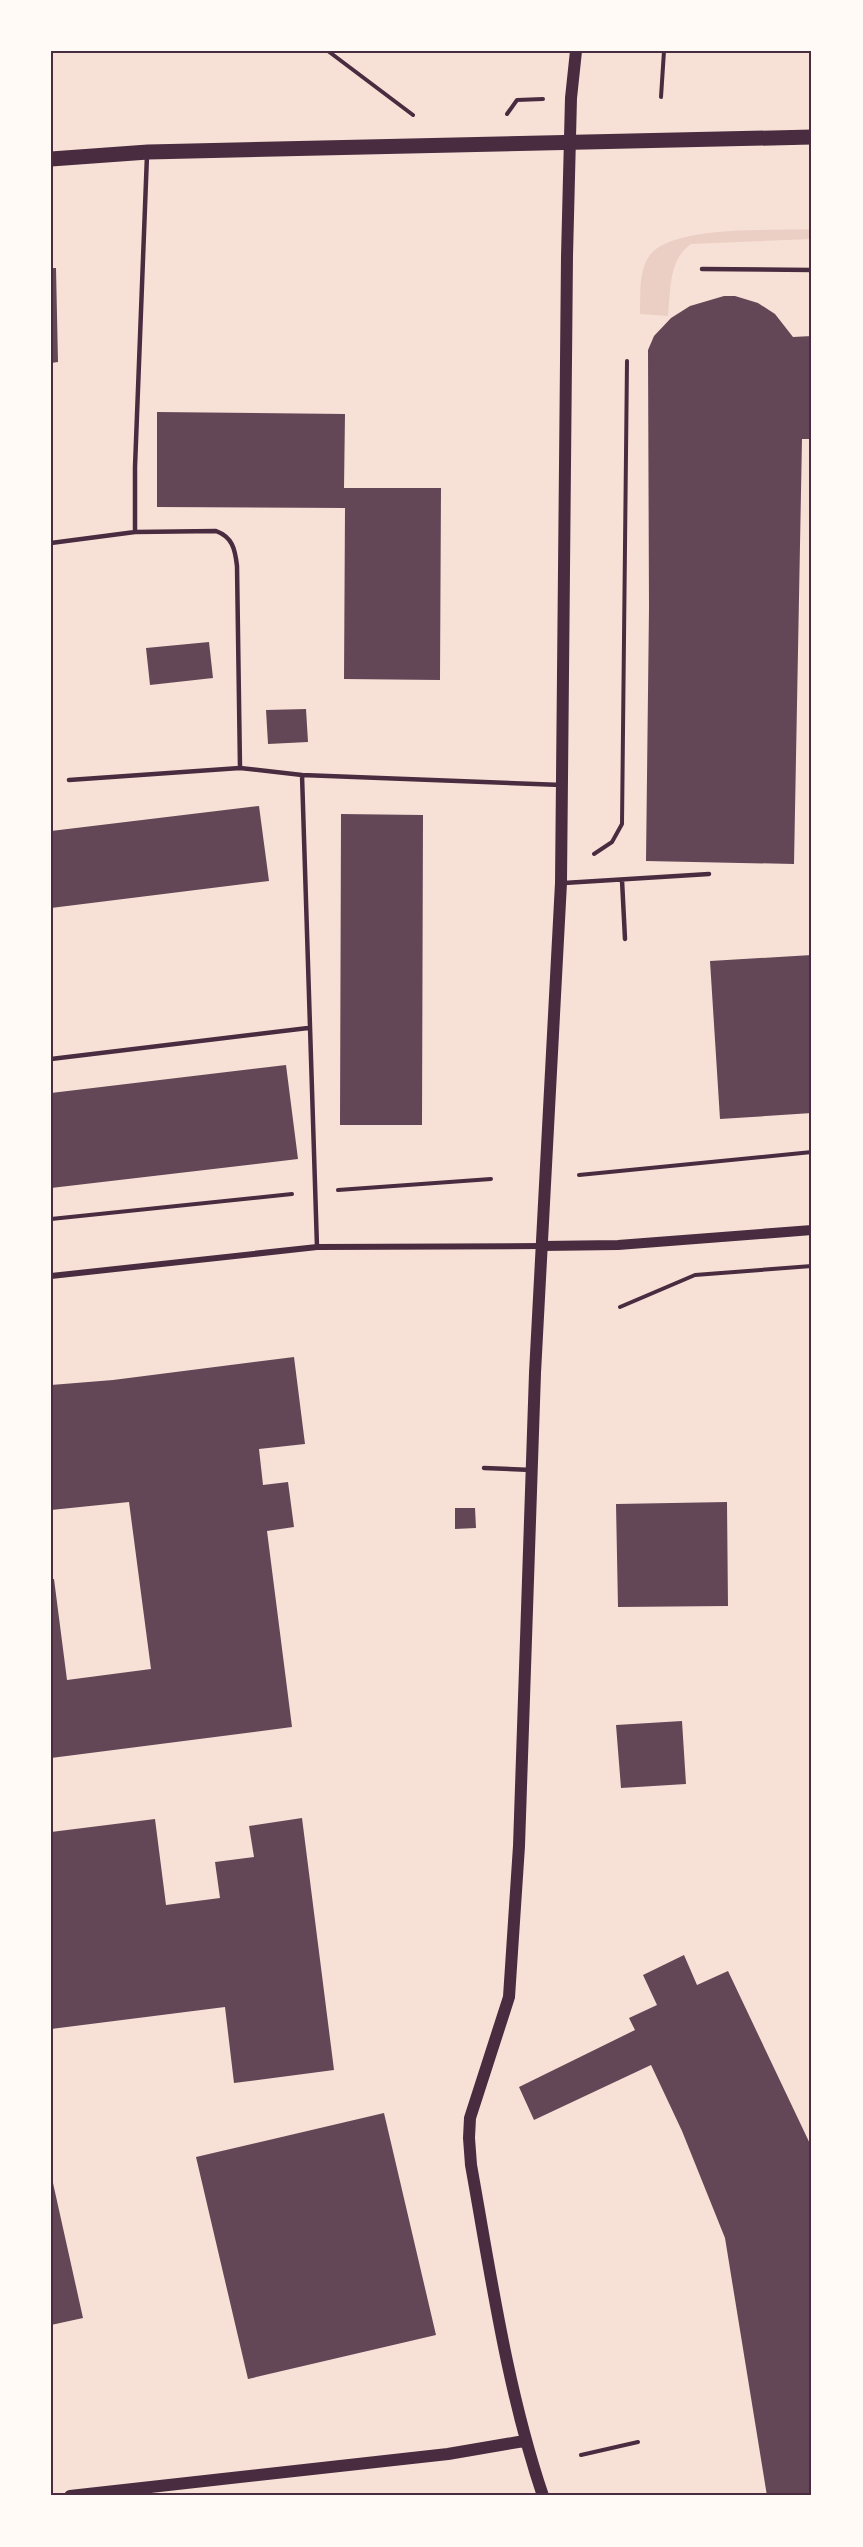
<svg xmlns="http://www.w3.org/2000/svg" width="863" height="2547" font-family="'Exo 2',sans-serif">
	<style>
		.green { fill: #ebcfc5 }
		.building { fill: #644757 }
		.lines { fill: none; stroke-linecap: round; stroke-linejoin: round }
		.path { stroke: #4a2c40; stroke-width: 4 }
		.service { stroke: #4a2c40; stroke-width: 4.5 }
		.minor { stroke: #4a2c40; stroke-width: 6 }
		.tertiary { stroke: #4a2c40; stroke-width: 10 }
		.secondary { stroke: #4a2c40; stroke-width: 12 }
		.primary { stroke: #4a2c40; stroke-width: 15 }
		.neatline { fill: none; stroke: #4a2c40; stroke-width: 2 }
	</style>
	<rect width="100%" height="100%" fill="#f7e1d7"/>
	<path class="green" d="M812,229V239L691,244C668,260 671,291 668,316L640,314C641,295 638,271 650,255C673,225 774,231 812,229Z"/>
	<path class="building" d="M51,268H56L58,362L51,363Z
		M724,296H735L758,303L775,314L793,337L812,336V439H802L794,864L646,861L649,608L648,350L654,336L671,318L690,306Z
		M157,412L345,414L344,488H441L440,680L344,679L345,508L157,507Z
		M209,642L213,678L150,685L146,648Z
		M306,709L308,742L268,744L266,710Z
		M259,806L269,881L51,908V831Z
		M341,814L423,815L422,1125H340Z
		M812,955V1113L720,1119L710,961Z
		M286,1065L298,1159L51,1188V1093Z
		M294,1357L305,1444L259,1449L263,1485L288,1482L294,1527L267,1531L292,1727L51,1758V1579H54L67,1680L151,1669L129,1502L51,1510V1385L113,1380Z
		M727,1502L728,1606L618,1607L616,1504Z
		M455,1508H475L476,1528L455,1529Z
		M682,1721L686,1784L621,1788L616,1725Z
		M302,1818L334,2070L234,2083L225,2007L51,2029V1832L155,1819L166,1905L220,1898L215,1862L254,1857L249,1826Z
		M684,1955L697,1985L728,1971L812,2148V2496H767L725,2238L682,2131L651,2065L534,2120L519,2087L635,2030L629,2018L657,2005L643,1975Z
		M384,2113L436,2335L248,2379L196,2157Z
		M51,2174L83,2318L51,2325Z"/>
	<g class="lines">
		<path class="path" d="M328,51L413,115
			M661,97L664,51
			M507,114L517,100L543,99
			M594,854L612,842L622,824L627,361
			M579,1175L812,1152
			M338,1190L491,1179
			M51,1219L292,1194
			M620,1307L695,1275L812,1266
			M581,2455L638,2442"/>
		<path class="service" d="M147,155L135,467V532L216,531C232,537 235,548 237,566L240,768
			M702,269L812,270
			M51,543L135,532
			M69,780L240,768L302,775
			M622,880L625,939
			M564,883L709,874
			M51,1059L308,1028
			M317,1247L302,775L562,785
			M484,1468L532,1470"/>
		<path class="minor" d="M51,1276L317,1247L541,1246"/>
		<path class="tertiary" d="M542,1246L618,1245L812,1230"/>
		<path class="secondary" d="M70,2496L448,2454L524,2441
			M543,2496C507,2389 491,2276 471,2165L469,2138L470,2118L509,1997L519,1846L535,1373L561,883L567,256L571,98L576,51"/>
		<path class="primary" d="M51,159L148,152L812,137"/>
	</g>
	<rect width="863" height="2547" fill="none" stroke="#fffaf5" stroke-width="105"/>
	<rect x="52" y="52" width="758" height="2442" class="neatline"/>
</svg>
